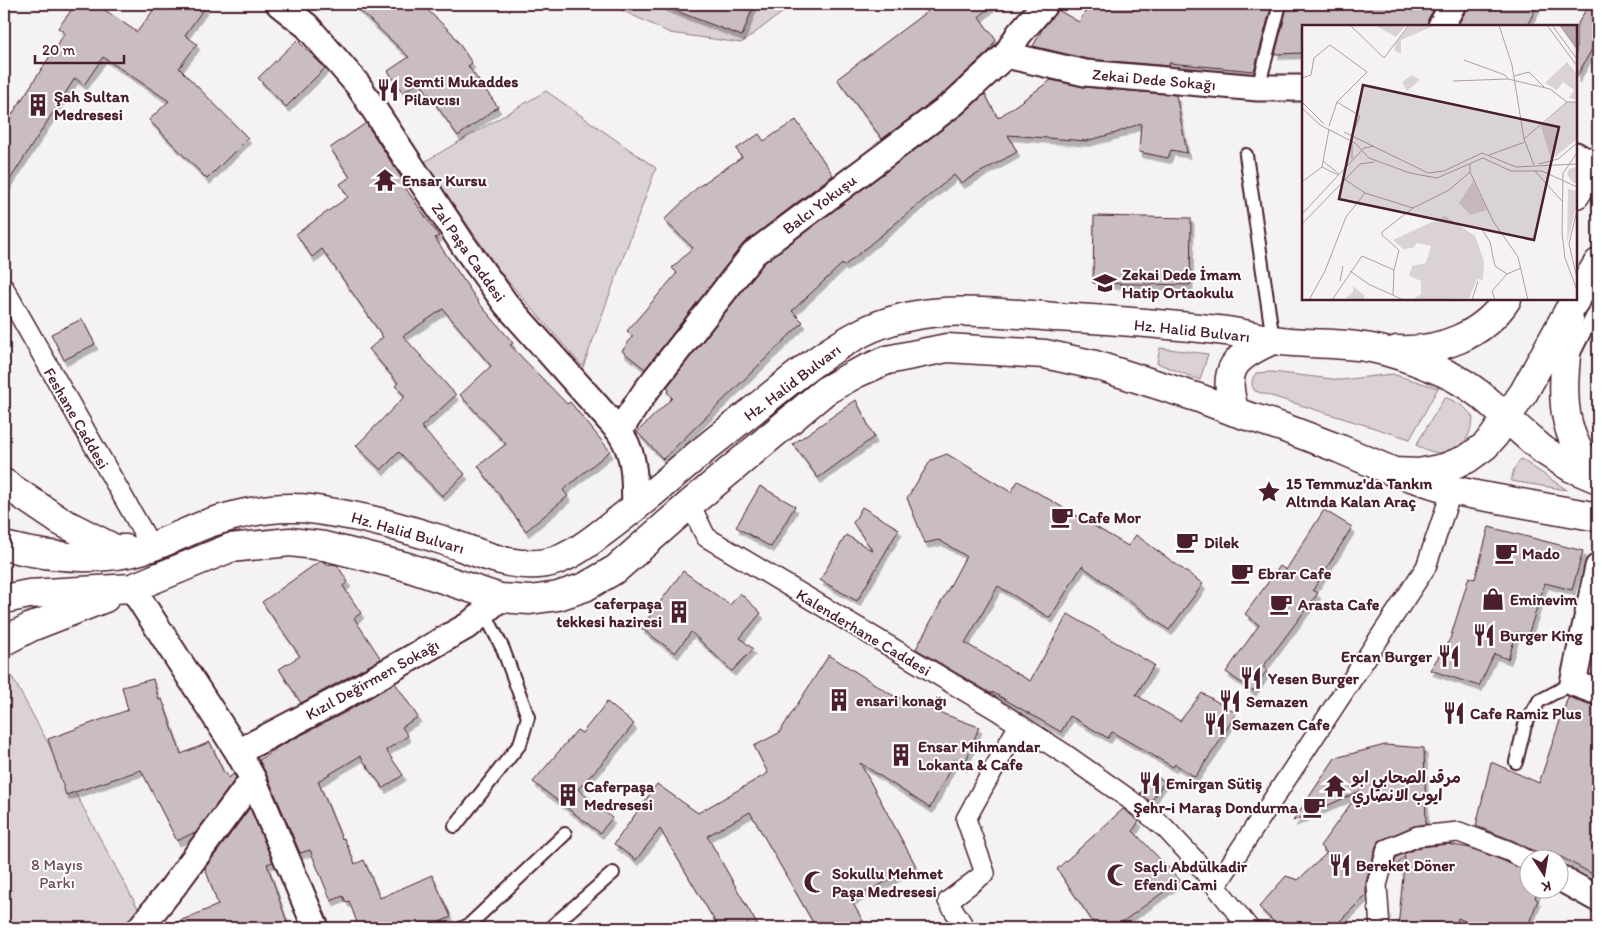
<svg xmlns="http://www.w3.org/2000/svg" width="1602" height="932" font-family="Itim,'Playpen Sans Arabic',sans-serif">
	<style>
		.green { fill: #dbd2d5; stroke: #927880 }
		.building { fill: #cabdc1; stroke: #4a1f2b; filter: url(#shadow) }
		.lines { fill: none; stroke-linecap: round; stroke-linejoin: round }
		.service-casing { stroke: #4a1f2b; stroke-width: 16 }
		.pedestrian-casing { stroke: #4a1f2b; stroke-width: 22 }
		.minor-casing { stroke: #4a1f2b; stroke-width: 29 }
		.secondary-casing { stroke: #4a1f2b; stroke-width: 31 }
		.primary-casing { stroke: #4a1f2b; stroke-width: 31 }
		.service { stroke: #fff; stroke-width: 12 }
		.pedestrian { stroke: #fff; stroke-width: 19 }
		.minor { stroke: #fff; stroke-width: 25 }
		.secondary { stroke: #fff; stroke-width: 28 }
		.primary { stroke: #fff; stroke-width: 28 }
		.labels { text-anchor: middle; stroke-width: 4; stroke-linejoin: round; paint-order: stroke }
		.street-label { font-size: 16px; fill: #4a1f2b; stroke: #fff }
		.poi-label { font-size: 16px; font-weight: bold; fill: #4a1f2b; stroke: #fff; text-anchor: start }
		.park-label { font-size: 16px; fill: #6e4c56; stroke: #fff }
		.inset-road { fill: none; stroke: #b09ea2; stroke-width: 1 }
		.view { fill: #4a1f2b; fill-opacity: 0.15; stroke: #4a1f2b; stroke-width: 2.5 }
		.inset-edge { fill: none; stroke: #4a1f2b; stroke-width: 2.5 }
	</style>
	<defs>
		<filter id="shadow"><feDropShadow dx="3" dy="5.5" stdDeviation="0" flood-color="#0004"/></filter>
	</defs>
	<rect width="100%" height="100%" fill="#f4f2f2"/>
	<filter id="ink" filterUnits="userSpaceOnUse"><feTurbulence type="fractalNoise" baseFrequency=".02" numOctaves="2"/><feDisplacementMap in="SourceGraphic" scale="10" xChannelSelector="R" yChannelSelector="G"/><feConvolveMatrix kernelMatrix="1 2 1 2 8 2 1 2 1" color-interpolation-filters="sRGB"/></filter>
	<g filter="url(#ink)">
		<path class="green" d="M609,4H794L741,43L670,33Z
			M546,91L656,168L583,367L501,273L424,162Z
			M1160,348L1208,354L1200,380L1157,363Z
			M1272,372L1341,380L1392,374L1438,388L1410,439L1255,391C1250,385 1252,378 1256,373Z
			M1445,397C1458,403 1466,406 1473,418C1470,438 1462,453 1438,453C1431,452 1422,448 1416,445Z
			M1521,459L1567,490L1511,481L1514,469Z
			M4,662L139,910L126,928H4Z"/>
		<path class="building" d="M76,4H96L137,32L158,4H207L185,35L197,44L179,68L248,138L207,179L149,120L169,101L103,57L84,85L75,78L4,189V127L65,33L58,28Z
			M353,4H421L452,33L472,63L468,66L498,107L458,136L419,81L403,93L388,71L409,57Z
			M663,4H754L742,36L663,6Z
			M937,4H993L979,17L996,40L989,51L945,92L882,139L837,79Z
			M1090,4H1272L1254,71L1169,63L1170,66L1087,59L1033,46L1043,28L1058,10L1079,22Z
			M1288,4H1437L1428,19L1427,26H1303V53L1275,54Z
			M1467,4H1538L1527,26H1457L1466,11Z
			M1589,4H1598V38L1576,78V27Z
			M297,40L325,68L286,107L258,78Z
			M1051,80L1084,87L1176,95L1187,153L1171,150L1168,158L1139,152L1141,123L1116,133L1086,141L1008,135L1017,152L961,183L954,175L844,266L842,264L792,311L803,322L663,459L637,432L672,398L667,392L669,390L667,387L764,263L963,114L985,94L998,118Z
			M796,120L833,175L743,244L645,369L622,351L633,336L627,331L677,273L672,268L693,248L664,220L698,187L742,157L736,149L759,134L764,141Z
			M366,123L404,182L402,183L439,236L435,238L479,303L513,343L510,345L567,404L570,402L610,451L563,490L568,496L526,531L478,466L506,444L460,395L491,366L443,309L403,336L456,395L421,427L465,474L442,496L399,452L381,470L356,446L405,396L395,386L398,383L369,349L383,337L322,249L312,257L296,234L348,197L340,184L350,177L330,148Z
			M1094,216L1191,218L1190,285L1093,283Z
			M82,319L95,344L64,360L51,334Z
			M856,400L874,437L818,478L793,444Z
			M947,454L1011,492L1018,481L1128,546L1136,535L1203,584L1169,630L1082,566L1050,618L998,586L965,643L1030,681L1068,614L1154,665L1136,695L1180,721L1202,693L1236,713L1218,744L1195,777L1175,764L1173,767L1112,732L1108,738L1070,716L1061,732L992,692V694L916,649L966,556L939,540L925,543L907,498L931,460Z
			M760,486L795,506L771,547L736,527Z
			M862,507L899,529L857,601L820,580L846,535L873,551L853,523Z
			M1324,510L1352,527L1313,590L1318,593L1263,667L1267,670L1253,691L1226,672L1259,625L1245,614L1280,566L1286,570Z
			M1489,527L1583,551L1572,590L1545,583L1528,635L1517,632L1508,659L1494,654L1479,686L1430,670L1450,639L1469,577L1475,579Z
			M320,561L326,563L328,565L331,564L337,565L348,582L343,586L361,613L354,618L381,659L301,703L279,669L300,656L262,602Z
			M683,571L730,605L740,593L761,613L740,638L753,649L732,671L691,632L675,653L641,628Z
			M829,655L892,695L979,727L964,766L955,759L930,808L860,763L916,866L851,900L867,928H816L750,812L707,836L759,928H719L660,829L636,860L614,844L657,784L698,813L768,773L754,746L779,733Z
			M153,679L159,700L162,699L181,754L210,742L224,773L226,772L228,778L234,774L236,778L194,835L193,833L177,841L141,770L66,795L48,739L128,710L122,687Z
			M395,683L418,717L402,727L408,736L386,750L403,775L383,788L360,756L318,781L342,839L344,838L355,864L364,860L380,898L432,875L451,917L426,928H359L349,901L346,902L343,896L331,901L310,850L300,853L266,773L259,760L276,749V748L346,712Z
			M1568,697L1598,707V877L1550,851L1547,860H1541L1536,852L1514,841L1476,826L1491,762L1539,783Z
			M607,702L634,724L603,762L578,789L612,818L600,833L533,782L577,730L582,733Z
			M1385,745L1424,748L1426,824L1414,826L1379,841L1376,846L1366,882V895L1333,928H1280L1259,907L1286,876L1298,880L1327,853L1320,846L1360,791L1293,821L1335,758Z
			M1158,777L1164,782L1151,802L1140,793Z
			M250,808L273,862L267,864L289,928H163L218,905L205,868Z
			M1123,809L1139,821L1133,831L1180,880L1114,928H1097L1057,869Z
			M1448,844L1470,848L1504,861L1530,873V890H1538L1535,898L1538,900L1527,928H1481L1458,918L1456,928H1398L1405,856L1394,868L1396,857L1421,847Z"/>
		<g class="lines">
			<defs>
				<path id="service" d="M1258,88L1280,4
					M1246,155L1273,340
					M1574,353L1598,305
					M1516,762L1525,725L1539,701L1573,683
					M455,826L520,744L528,717L503,649L484,612
					M462,928L469,925L565,834
					M550,928L613,873"/>
				<path id="pedestrian" d="M4,288L151,546
					M690,504L706,537L995,709L1065,754L1129,799L1165,828L1195,860L1249,928
					M1216,886L1426,567L1452,490
					M965,928L948,901L985,873L966,819L984,786L1019,725
					M1380,928L1377,885L1387,849L1418,836L1459,832L1509,851L1530,862"/>
				<path id="minor" d="M279,4L307,26L358,85L464,246L506,304L619,431C622,436 626,442 628,448C636,467 634,489 635,508
					M1441,26L1453,4
					M1006,55L1085,73L1258,88H1303
					M1576,155L1594,166
					M619,431L645,392L754,253L954,103L1006,55L1019,34L1045,4
					M1598,567L1573,683L1598,692
					M132,588L238,752L253,779L316,928
					M238,752L339,699L469,625L500,598
					M1560,878L1598,899
					M140,928L173,887L253,779"/>
				<path id="secondary" d="M1506,418L1543,450L1572,468L1598,479
					M1398,473L1452,490L1476,495L1598,517"/>
				<path id="primary" d="M1576,194L1598,159
					M1569,319C1565,381 1552,427 1598,478
					M1397,350C1439,352 1483,336 1507,299
					M1235,412C1221,368 1234,357 1273,340
					M4,483L60,521L115,549H126
					M4,546C51,558 101,563 148,548C169,541 188,531 209,523C236,514 267,507 296,508C307,508 318,510 329,512C366,517 403,528 439,539C476,551 518,574 557,560C572,555 586,545 599,535C623,517 646,499 669,479C695,456 723,434 751,412C787,383 822,353 863,332C923,302 991,312 1055,317C1112,320 1169,324 1226,331C1242,333 1258,338 1274,340C1306,345 1339,342 1371,348C1392,352 1414,360 1433,368C1462,379 1485,396 1506,418
					M4,599L29,594L132,588L230,548L290,542L324,546L404,566L500,598L530,600L558,596L585,587L616,569L690,504L825,391L855,374L887,360L947,348L1045,354L1095,365L1199,398L1235,412L1282,427L1340,449L1394,472L1419,473L1444,468L1467,459L1485,446L1494,436L1524,392L1569,310L1598,263
					M4,641L31,627L105,598"/>
			</defs>
			<use href="#service" class="service-casing"/>
			<use href="#pedestrian" class="pedestrian-casing"/>
			<use href="#minor" class="minor-casing"/>
			<use href="#secondary" class="secondary-casing"/>
			<use href="#primary" class="primary-casing"/>
			<use href="#service" class="service"/>
			<use href="#pedestrian" class="pedestrian"/>
			<use href="#minor" class="minor"/>
			<use href="#secondary" class="secondary"/>
			<use href="#primary" class="primary"/>
		</g>
	</g>
	<defs>
		<symbol id="restaurant-bare" viewBox="-9 -9 18 18"><path d="M-5-6h1v4h1v-4h1v4h1v-4h1v5L-1.5 .5V6h-2V.5L-5-1ZM5-6V6H3V1.5H1.5Q1.5-4 5-6Z" fill="#4a1f2b" stroke="#fff" stroke-width="2.5" paint-order="stroke"/></symbol>
		<symbol id="building-bare" viewBox="-9 -9 18 18"><path d="M-4-6H4V6H1V3H-1V6H-4ZM-2.5-4.3h1.7v1.8h-1.7ZM.8-4.3h1.7v1.8H.8ZM-2.5-1h1.7V.8h-1.7ZM.8-1h1.7V.8H.8Z" fill="#4a1f2b" stroke="#fff" stroke-width="2.5" paint-order="stroke"/></symbol>
		<symbol id="temple-bare" viewBox="-9 -9 18 18"><path d="M0-6L5-2H3V0L6.5 2.5H4V6H1.5V3h-3V6H-4V2.5H-6.5L-3 0V-2H-5Z" fill="#4a1f2b" stroke="#fff" stroke-width="2.5" paint-order="stroke"/></symbol>
		<symbol id="school-bare" viewBox="-9 -9 18 18"><path d="M0-5L7-2L0 1L-7-2ZM-4 1L0 2.5L4 1V4Q0 6-4 4Z" fill="#4a1f2b" stroke="#fff" stroke-width="2.5" paint-order="stroke"/></symbol>
		<symbol id="sight-bare" viewBox="-9 -9 18 18"><path d="M0-6L1.8-2.2L6-1.7L2.9 1.2L3.7 5.4L0 3.3L-3.7 5.4L-2.9 1.2L-6-1.7L-1.8-2.2Z" fill="#4a1f2b" stroke="#fff" stroke-width="2.5" paint-order="stroke"/></symbol>
		<symbol id="cafe-bare" viewBox="-9 -9 18 18"><path d="M-5.5-4.5H6V0H3Q3 3.5 0 3.5H-2.5Q-5.5 3.5-5.5 0ZM3-3.2v2h1.7v-2ZM-6 4.5H4V6H-6Z" fill="#4a1f2b" stroke="#fff" stroke-width="2.5" paint-order="stroke"/></symbol>
		<symbol id="shop-bare" viewBox="-9 -9 18 18"><path d="M-5-2.5h2.3a2.7 3.5 0 0 1 5.4 0H5L5.5 6h-11ZM-1.5-2.5h3a1.5 2.3 0 0 0-3 0Z" fill="#4a1f2b" stroke="#fff" stroke-width="2.5" paint-order="stroke"/></symbol>
		<symbol id="mosque-bare" viewBox="-9 -9 18 18"><path d="M3.5-4.9A6 6 0 1 0 3.5 4.9A5 5 0 1 1 3.5-4.9Z" fill="#4a1f2b" stroke="#fff" stroke-width="2.5" paint-order="stroke"/></symbol>
	</defs>
	<g fill-rule="evenodd">
		<use href="#restaurant-bare" x="372" y="74" width="32" height="32"/>
		<use href="#building-bare" x="22" y="89" width="32" height="32"/>
		<use href="#temple-bare" x="369" y="164" width="32" height="32"/>
		<use href="#school-bare" x="1089" y="267" width="32" height="32"/>
		<use href="#sight-bare" x="1253" y="476" width="32" height="32"/>
		<use href="#cafe-bare" x="1046" y="501" width="32" height="32"/>
		<use href="#cafe-bare" x="1171" y="526" width="32" height="32"/>
		<use href="#cafe-bare" x="1490" y="537" width="32" height="32"/>
		<use href="#cafe-bare" x="1226" y="557" width="32" height="32"/>
		<use href="#shop-bare" x="1477" y="583" width="32" height="32"/>
		<use href="#cafe-bare" x="1265" y="588" width="32" height="32"/>
		<use href="#building-bare" x="663" y="596" width="32" height="32"/>
		<use href="#restaurant-bare" x="1468" y="619" width="32" height="32"/>
		<use href="#restaurant-bare" x="1433" y="640" width="32" height="32"/>
		<use href="#restaurant-bare" x="1235" y="662" width="32" height="32"/>
		<use href="#building-bare" x="823" y="684" width="32" height="32"/>
		<use href="#restaurant-bare" x="1214" y="685" width="32" height="32"/>
		<use href="#restaurant-bare" x="1438" y="697" width="32" height="32"/>
		<use href="#restaurant-bare" x="1199" y="708" width="32" height="32"/>
		<use href="#building-bare" x="885" y="739" width="32" height="32"/>
		<use href="#restaurant-bare" x="1134" y="767" width="32" height="32"/>
		<use href="#temple-bare" x="1319" y="770" width="32" height="32"/>
		<use href="#building-bare" x="552" y="779" width="32" height="32"/>
		<use href="#cafe-bare" x="1298" y="791" width="32" height="32"/>
		<use href="#restaurant-bare" x="1324" y="849" width="32" height="32"/>
		<use href="#mosque-bare" x="1102" y="859" width="32" height="32"/>
		<use href="#mosque-bare" x="799" y="866" width="32" height="32"/>
	</g>
	<g class="labels">
		<g class="street-label">
			<text transform="translate(1154 79) rotate(5)" y="6">Zekai Dede Sokağı</text>
			<text transform="translate(819 204) rotate(-37)" y="6">Balcı Yokuşu</text>
			<text transform="translate(469 252) rotate(55)" y="6">Zal Paşa Caddesi</text>
			<text transform="translate(1192 330) rotate(6)" y="6">Hz. Halid Bulvarı</text>
			<text transform="translate(792 382) rotate(-37)" y="6">Hz. Halid Bulvarı</text>
			<text transform="translate(77 418) rotate(60)" y="6">Feshane Caddesi</text>
			<text transform="translate(408 532) rotate(16)" y="6">Hz. Halid Bulvarı</text>
			<text transform="translate(864 632) rotate(31)" y="6">Kalenderhane Caddesi</text>
			<text transform="translate(372 679) rotate(-29)" y="6">Kızıl Değirmen Sokağı</text>
		</g>
		<g class="poi-label">
			<text x="404" y="87">Semti Mukaddes<tspan x="404" dy="18">Pilavcısı</tspan></text>
			<text x="54" y="102">Şah Sultan<tspan x="54" dy="18">Medresesi</tspan></text>
			<text x="402" y="186">Ensar Kursu</text>
			<text x="1122" y="280">Zekai Dede İmam<tspan x="1122" dy="18">Hatip Ortaokulu</tspan></text>
			<text x="1286" y="489">15 Temmuz'da Tankın<tspan x="1286" dy="18">Altında Kalan Araç</tspan></text>
			<text x="1078" y="523">Cafe Mor</text>
			<text x="1204" y="548">Dilek</text>
			<text x="1522" y="559">Mado</text>
			<text x="1258" y="579">Ebrar Cafe</text>
			<text x="1510" y="605">Eminevim</text>
			<text x="662" y="609" text-anchor="end">caferpaşa<tspan x="662" dy="18">tekkesi haziresi</tspan></text>
			<text x="1298" y="610">Arasta Cafe</text>
			<text x="1500" y="641">Burger King</text>
			<text x="1432" y="662" text-anchor="end">Ercan Burger</text>
			<text x="1268" y="684">Yesen Burger</text>
			<text x="856" y="706">ensari konağı</text>
			<text x="1246" y="707">Semazen</text>
			<text x="1470" y="719">Cafe Ramiz Plus</text>
			<text x="1232" y="730">Semazen Cafe</text>
			<text x="918" y="752">Ensar Mihmandar<tspan x="918" dy="18">Lokanta &amp; Cafe</tspan></text>
			<text x="1352" y="783">مرقد الصحابي ابو<tspan x="1352" dy="18">ايوب الانصاري</tspan></text>
			<text x="1166" y="789">Emirgan Sütiş</text>
			<text x="584" y="792">Caferpaşa<tspan x="584" dy="18">Medresesi</tspan></text>
			<text x="1298" y="813" text-anchor="end">Şehr-i Maraş Dondurma</text>
			<text x="1356" y="871">Bereket Döner</text>
			<text x="1134" y="872">Saçlı Abdülkadir<tspan x="1134" dy="18">Efendi Cami</tspan></text>
			<text x="832" y="879">Sokullu Mehmet<tspan x="832" dy="18">Paşa Medresesi</tspan></text>
		</g>
		<g class="park-label">
			<text x="57" y="870">8 Mayıs<tspan x="57" dy="18">Parkı</tspan></text>
		</g>
	</g>
	<g transform="translate(1302 25)">
		<rect width="275" height="275" fill="#f4f2f2"/>
		<path d="M72,0H104L94,12ZM108,0H134L99,15V29L92,25L94,18ZM265,37L275,49V75L267,73L272,65L261,57L255,65L243,58ZM110,50L118,55L105,66L100,57ZM265,77H275V114L249,135L239,101ZM275,142V158H271L265,149L267,144ZM171,156L185,185L168,190L157,178ZM266,164L275,166V179L265,218ZM143,191L173,211L182,236L181,255L175,254L167,273L110,275L119,269V256L107,251L110,241L124,238L129,221L115,218L111,223L101,224L91,215ZM51,261L63,271L61,275L44,273L51,267Z" fill="#dbd2d5"/>
		<path d="M257,0H275V25Z" fill="#baa9ae"/>
		<path class="inset-road" d="M48,0L82,33L107,0M139,0H171M197,0L210,40L222,114L232,140M245,0L275,41M250,0L275,34M258,0L275,23M162,35L203,50L206,54M212,51L227,47L243,63M0,53L9,50L12,33L28,20L65,47L35,77L27,101M151,56L206,54L248,64L265,77M0,77L22,99M35,77L58,91L50,110M0,83L18,100L53,118L67,133L108,148L135,153L181,133L209,146H240L275,162M42,107L126,148L142,146L180,128L214,142L275,139M222,114L265,77H275M275,128L261,148L260,208L263,233L275,265M187,130L223,117M50,134V116M21,136L37,149M168,139V147L191,196L216,232L226,275M237,139L256,134L275,118M20,142L36,150M233,146L260,176M42,154L63,168L111,183M0,157L20,142L27,104M275,185L267,219L275,253M0,189L62,123L72,121M0,199L58,139L72,137M179,203L188,217L193,241L205,249L219,243M48,246L68,260L91,270M38,256L41,241M7,275L23,246L44,192L63,168M30,275L60,231L92,245M101,275L91,270L92,245L97,225L80,210V207L111,183L147,165L168,147M170,275L176,256M193,275L190,266L205,249"/>
		<path class="view" d="M61,60L257,102L232,215L37,174Z"/>
		<rect width="275" height="275" class="inset-edge"/>
	</g>
	<rect width="1602" height="932" fill="none" stroke="#fff" stroke-width="20"/>
	<rect x="10" y="10" width="1582" height="912" fill="none" stroke="#4a1f2b" stroke-width="2" filter="url(#ink)"/>
	<g transform="translate(1544 874) rotate(168)"><circle r="24" fill="#ffffff" stroke="#b7a5aa"/>
	<path d="M0-4L9 19L0 12L-9 19Z" fill="#4a1f2b"/>
	<text y="-8" font-size="14" font-weight="bold" text-anchor="middle" fill="#4a1f2b">K</text>
	</g>
	<path d="M35 55v8h89v-8" fill="none" stroke="#4a1f2b" stroke-width="2.5"/>
	<text x="42" y="55" font-size="15" fill="#4a1f2b" stroke="#ffffff" stroke-width="4" paint-order="stroke">20 m</text>
</svg>
